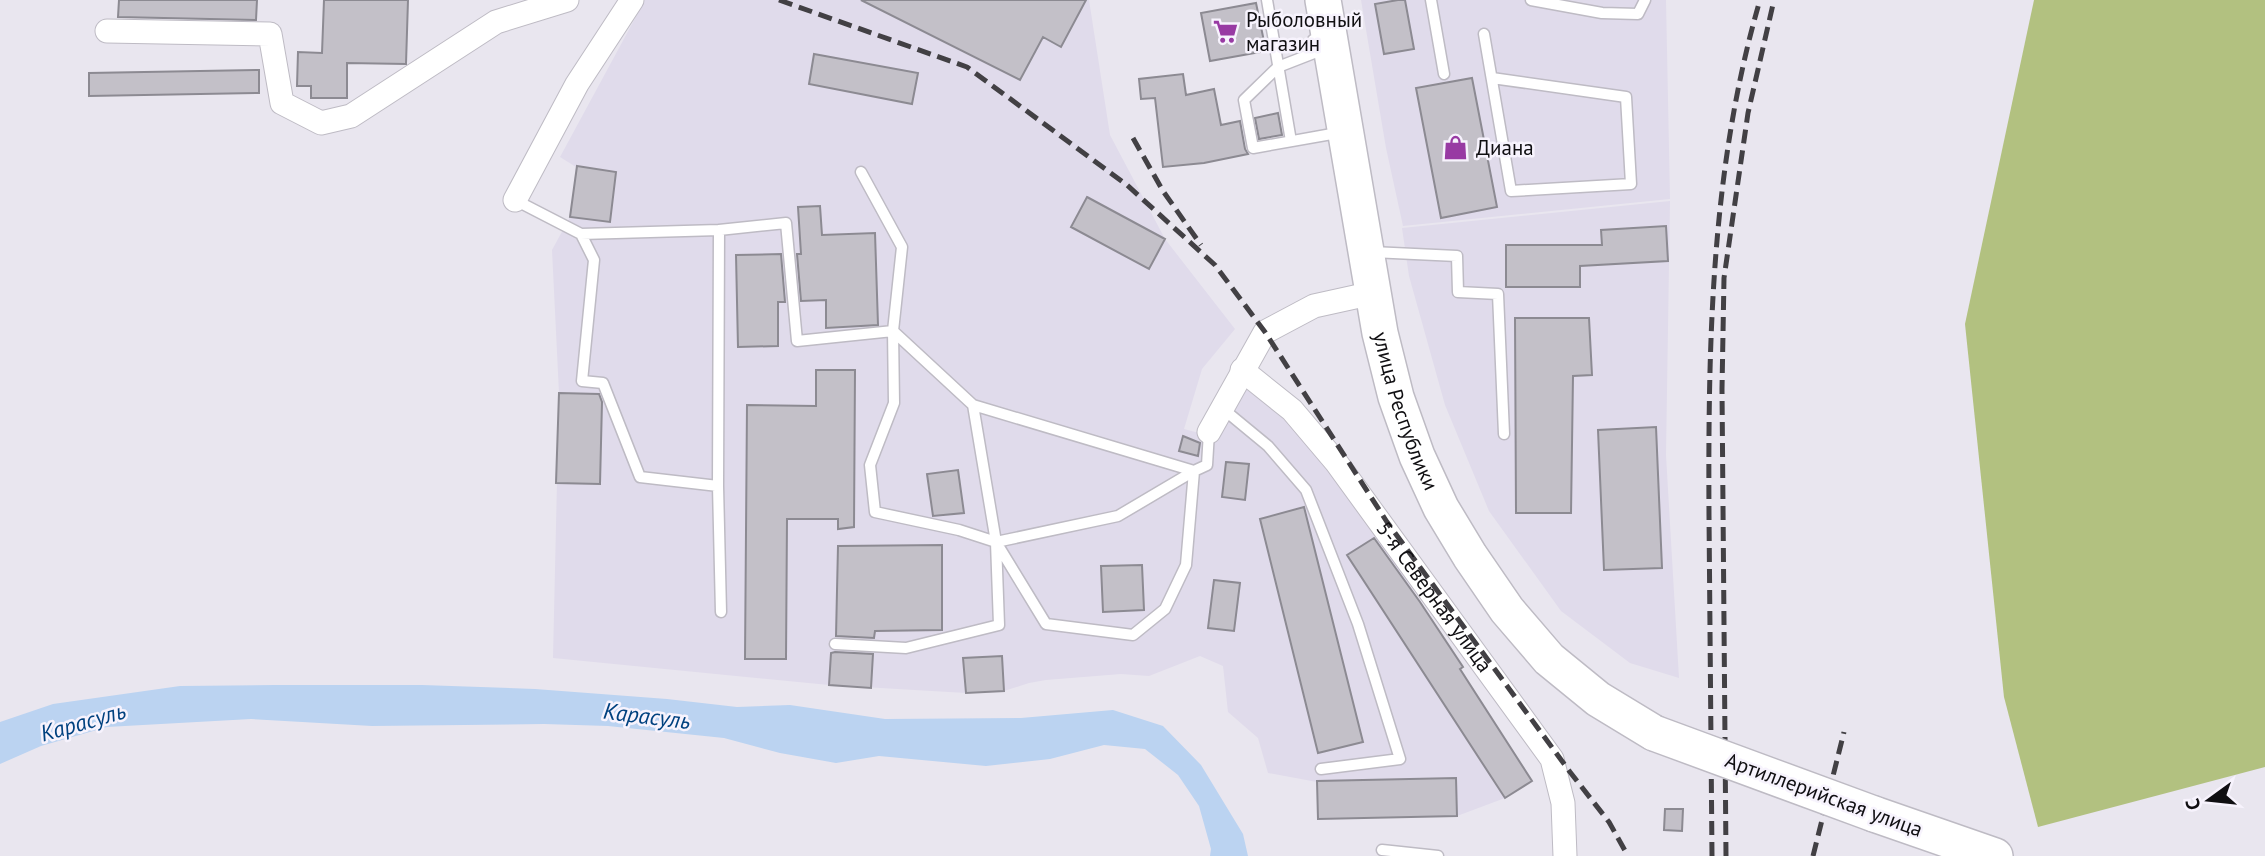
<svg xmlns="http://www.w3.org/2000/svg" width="2265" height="856" font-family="'PT Sans',sans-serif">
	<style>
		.built { fill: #e0dbeb }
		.green { fill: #b2c180 }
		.water { fill: #bbd3f1 }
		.building { fill: #c3c0c8; stroke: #8c8a92; stroke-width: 2 }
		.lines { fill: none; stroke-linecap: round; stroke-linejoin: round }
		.service-casing { stroke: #bebbc4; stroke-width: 13 }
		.minor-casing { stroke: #bebbc4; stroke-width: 25 }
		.primary-casing { stroke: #bebbc4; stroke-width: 38 }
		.service { stroke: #fff; stroke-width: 10 }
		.minor { stroke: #fff; stroke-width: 23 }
		.primary { stroke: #fff; stroke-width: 35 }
		.rail { stroke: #424044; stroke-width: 5; stroke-dasharray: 14 7; stroke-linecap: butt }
		.primary-bridge-casing { stroke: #bebbc4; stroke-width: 38; stroke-linecap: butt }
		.primary-bridge { stroke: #fff; stroke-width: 35 }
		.labels { text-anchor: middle; stroke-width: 5; stroke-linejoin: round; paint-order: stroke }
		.poi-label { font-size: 21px; fill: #100f12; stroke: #f7f3fd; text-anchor: start }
		.street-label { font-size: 21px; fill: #100f12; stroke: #f7f3fd }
		.water-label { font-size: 23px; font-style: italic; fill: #00417f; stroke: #f7f3fd }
	</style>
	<rect width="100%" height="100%" fill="#e9e6ef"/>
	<path class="built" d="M645,0H1089L1110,135L1165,239L1235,329L1202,369L1184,429L1218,438L1243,387L1293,423L1377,535L1463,667L1460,670L1532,781L1505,798L1457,816L1318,819L1317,782L1268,773L1258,738L1228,712L1223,666L1200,656L1149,676L1121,674L1046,680L1029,683L1004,691L966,693L829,685L553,658L559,393L552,250L570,217L576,167L560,157Z
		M1361,0H1666L1670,199L1403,226L1386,148Z
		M1670,201L1666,455L1679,678L1630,663L1561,611L1489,511L1445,405L1409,276L1402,228Z"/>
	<path class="green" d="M2034,0H2265V767L2038,827L2004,697L1965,324Z"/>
	<path class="water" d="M275,685H422L535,689L667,699L737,707L790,705L885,719L1021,718L1113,710L1163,726L1201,765L1243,834L1248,856H1210L1211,849L1199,806L1178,775L1145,749L1104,745L1050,759L986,766L879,756L836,763L780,753L724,738L608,726L544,724L372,726L251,719L107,727L41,746L0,764V722L53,704L180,686Z"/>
	<path class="building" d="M119,0H257L256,20L118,17Z
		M324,0H408L406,64L347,63V98H311V86H297L298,52L322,53Z
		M861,0H1086L1061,47L1043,37L1020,80Z
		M1398,0H1405L1414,49L1384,54L1375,4Z
		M1256,3L1266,51L1210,61L1201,13Z
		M814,54L918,73L912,104L809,84Z
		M259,70V93L89,96V73Z
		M1183,74L1186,95L1214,89L1221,125L1240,121L1245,149L1248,154L1204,163L1163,167L1155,98L1141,99L1139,79Z
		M1472,78L1497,207L1441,218L1416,88Z
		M1278,113L1282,135L1259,139L1255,118Z
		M577,166L616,172L610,222L570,217Z
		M1087,197L1165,239L1149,269L1071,227Z
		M820,206L822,235L875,233L878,325L826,328V300L801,301L797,254H801L798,207Z
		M1666,226L1668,261L1580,266V287H1506V245H1602L1601,230Z
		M781,254L785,302H778V346L738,347L736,255Z
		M1515,318H1589L1592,375L1573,376L1571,513H1516Z
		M816,370H855L854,527L838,529V519H787L786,659H745L747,405L816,406Z
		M559,393L599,394L602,402L600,484L556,483Z
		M1656,427L1662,568L1604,570L1598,430Z
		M1183,436L1200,443L1198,456L1179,451Z
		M1226,462L1249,464L1245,500L1222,497Z
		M958,470L964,513L933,516L927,474Z
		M1304,507L1363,742L1318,753L1260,519Z
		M1374,538L1420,602L1463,667L1460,669L1532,781L1505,798L1347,555Z
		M942,545V630L875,631L874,638L836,636L838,546Z
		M1142,565L1144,610L1103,612L1101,566Z
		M1214,580L1240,583L1234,631L1208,628Z
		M835,652L873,654L871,688L829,685L831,653Z
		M1002,656L1004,691L966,693L963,658Z
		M1456,778L1457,816L1318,819L1317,781Z
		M1665,809H1683L1682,831L1664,830Z"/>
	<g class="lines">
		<defs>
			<path id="service" d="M1267,0L1291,141
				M1431,0L1444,74
				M1531,0L1602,13L1638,14L1645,0
				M1484,34L1511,191L1631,184L1626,97L1492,78
				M1313,40L1314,53L1278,67L1244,100L1253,148L1343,132
				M861,172L902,247L893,331L973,405L996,542L1046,624L1133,635L1165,609L1186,565L1194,471L1118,516L996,542
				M515,200L581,234L594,260L582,381L603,383L640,477L718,486L721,612
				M581,234L719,230
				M1372,252L1457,256L1458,292L1498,294L1504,434
				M973,405L1194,471L1207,465L1209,432
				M1222,408L1268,446L1306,490L1358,624L1400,759L1321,769
				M718,486L719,230L786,223L797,341L893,331L894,403L870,465L875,512L959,530L996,542L999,625L906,648L835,644
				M1382,850L1438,856"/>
			<g id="minor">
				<path d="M107,31L270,34L282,103L321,123L351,116L496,22L567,0"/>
				<path d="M515,200L577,84L632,0"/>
				<path id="s1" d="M1242,370L1292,410L1336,462L1552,759L1563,803L1565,856"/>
				<path d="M1209,432L1265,332L1314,306L1373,293"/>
			</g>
			<g id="primary">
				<path id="s2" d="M1323,0L1380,333L1396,397L1417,456L1441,508L1470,556L1507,610L1549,659L1598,699L1654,733"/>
				<path d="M1874,814L1995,856"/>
			</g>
		</defs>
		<use href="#service" class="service-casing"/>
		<use href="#minor" class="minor-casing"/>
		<use href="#primary" class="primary-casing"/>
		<use href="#service" class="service"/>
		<use href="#minor" class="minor"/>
		<use href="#primary" class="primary"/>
		<path class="rail" d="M779,0L967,67L1127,185L1215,265L1265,332L1387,522L1570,772L1609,822L1628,856
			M1133,138L1163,191L1201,245
			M1712,856C1711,743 1710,629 1709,516C1708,343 1711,167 1760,0
			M1726,856L1722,389L1724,278L1748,113L1774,0
			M1813,856L1844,732"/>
		<defs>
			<path id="primary-bridge" d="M1654,733L1874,814"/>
		</defs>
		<use href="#primary-bridge" class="primary-bridge-casing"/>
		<use href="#primary-bridge" class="primary-bridge"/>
	</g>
	<defs>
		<symbol id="supermarket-bare" viewBox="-9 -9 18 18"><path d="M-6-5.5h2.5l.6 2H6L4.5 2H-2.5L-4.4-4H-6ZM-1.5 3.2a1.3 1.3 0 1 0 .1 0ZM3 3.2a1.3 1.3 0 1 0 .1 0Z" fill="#983aa3" stroke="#f7f3fd" stroke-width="2.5" paint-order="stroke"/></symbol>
		<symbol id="shop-bare" viewBox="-9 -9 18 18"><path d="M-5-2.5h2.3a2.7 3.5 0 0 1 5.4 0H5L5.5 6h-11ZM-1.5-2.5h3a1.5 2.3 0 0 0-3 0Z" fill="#983aa3" stroke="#f7f3fd" stroke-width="2.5" paint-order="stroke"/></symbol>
	</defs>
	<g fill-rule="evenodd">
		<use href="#supermarket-bare" x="1208" y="14" width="35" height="35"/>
		<use href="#shop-bare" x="1438" y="130" width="35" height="35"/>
	</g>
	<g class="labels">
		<g class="poi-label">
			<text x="1246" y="27">Рыболовный<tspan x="1246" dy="24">магазин</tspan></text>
			<text x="1476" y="155">Диана</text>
		</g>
		<g class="street-label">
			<text dy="7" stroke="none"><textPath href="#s2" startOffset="420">улица Республики</textPath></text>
			<text dy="7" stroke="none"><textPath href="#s1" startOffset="299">5-я Северная улица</textPath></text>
			<text transform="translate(1824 795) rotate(20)" y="7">Артиллерийская улица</text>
		</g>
		<g class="water-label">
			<text transform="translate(647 716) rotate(7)" y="8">Карасуль</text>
			<text transform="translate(83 722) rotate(-16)" y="8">Карасуль</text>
		</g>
	</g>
	<g transform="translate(2209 800) rotate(255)" stroke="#f7f3fd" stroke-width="5" paint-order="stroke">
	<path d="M0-5L12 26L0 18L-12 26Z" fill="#100f12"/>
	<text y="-10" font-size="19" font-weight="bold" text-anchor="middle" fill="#100f12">С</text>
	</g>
</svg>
